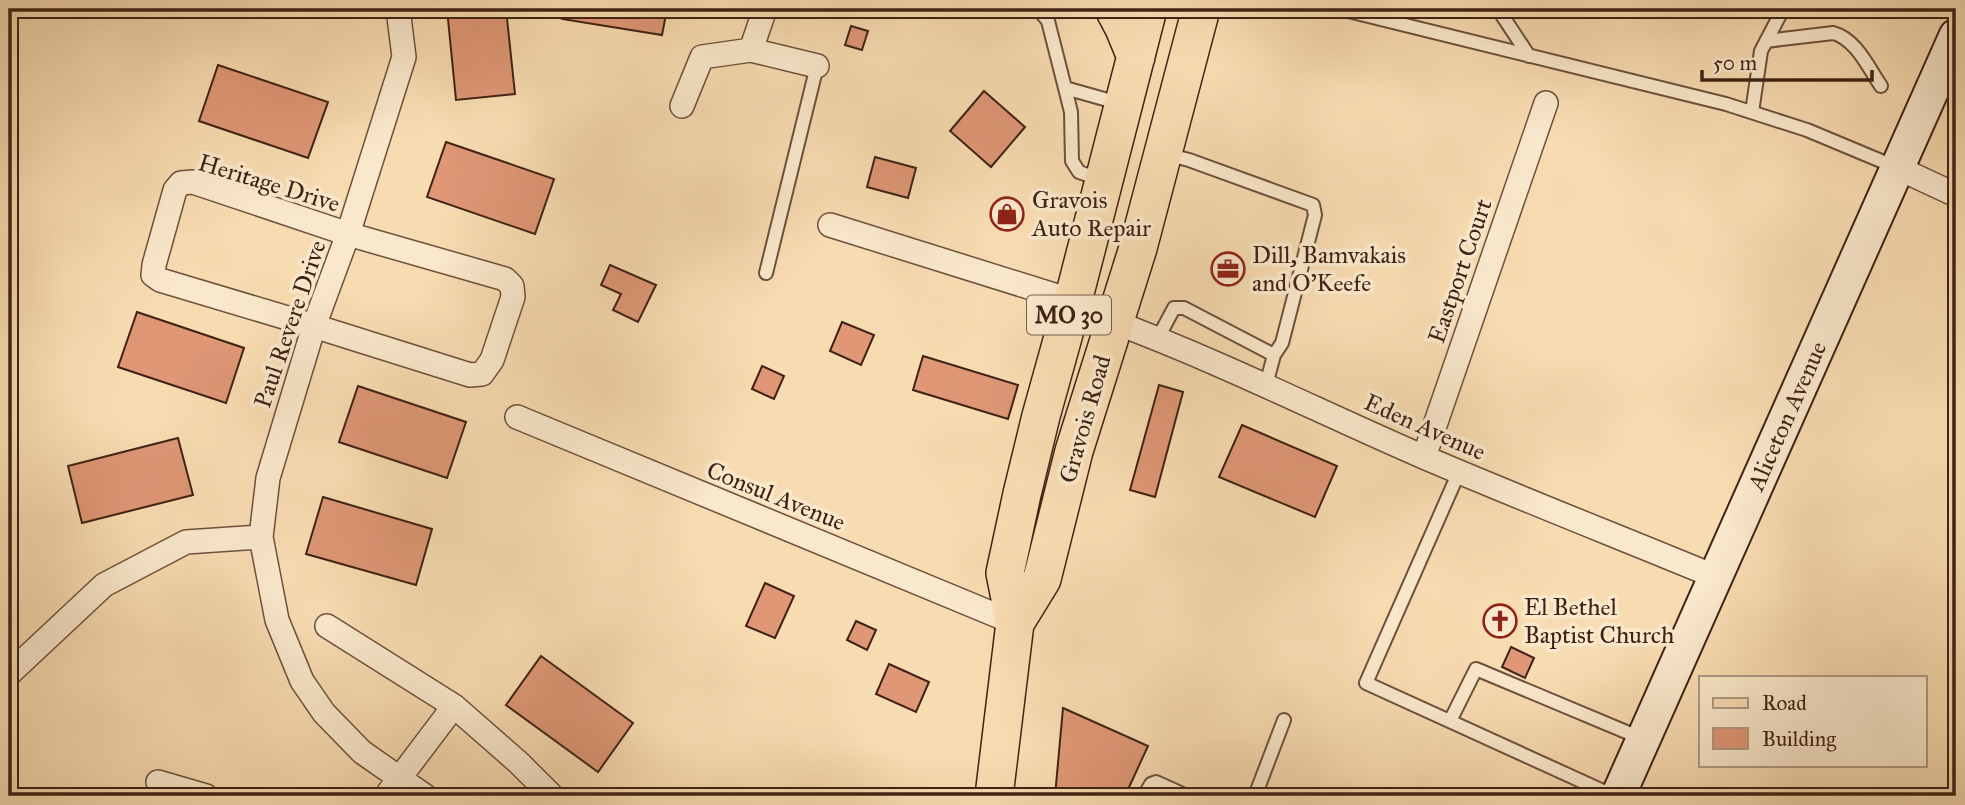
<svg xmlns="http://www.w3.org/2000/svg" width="1965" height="805" font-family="'IM FELL Great Primer',serif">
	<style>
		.building { fill: #df9776; stroke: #3f2215; stroke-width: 2 }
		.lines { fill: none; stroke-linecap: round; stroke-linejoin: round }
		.lane-casing { stroke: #6d503c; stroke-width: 16 }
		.street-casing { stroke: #6d503c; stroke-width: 26 }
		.secondary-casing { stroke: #3f2215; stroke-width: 37 }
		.primary-casing { stroke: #3f2215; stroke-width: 40 }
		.lane { stroke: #fae8cc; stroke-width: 12 }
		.street { stroke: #fae8cc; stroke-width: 23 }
		.secondary { stroke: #fae8cc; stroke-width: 33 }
		.primary { stroke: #f8dcb1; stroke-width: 37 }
		.labels { text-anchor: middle; stroke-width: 7; stroke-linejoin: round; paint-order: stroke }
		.shield { fill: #fae8cc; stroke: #775d4c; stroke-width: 2 }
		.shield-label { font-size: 23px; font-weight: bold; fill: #3f2215 }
		.street-label { font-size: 24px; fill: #3f2215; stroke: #fae8cc }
		.poi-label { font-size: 24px; fill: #3f2215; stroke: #fae8cc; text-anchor: start }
	</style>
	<rect width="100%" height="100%" fill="#f8dcb1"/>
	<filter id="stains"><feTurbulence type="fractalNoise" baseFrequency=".00286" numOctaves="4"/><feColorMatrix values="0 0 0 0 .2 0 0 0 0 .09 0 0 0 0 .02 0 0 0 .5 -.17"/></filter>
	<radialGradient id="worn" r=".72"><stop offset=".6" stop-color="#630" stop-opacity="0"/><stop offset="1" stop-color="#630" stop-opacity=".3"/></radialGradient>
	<path class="building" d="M447,9H506L515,94L456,100Z
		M563,9H667L662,35L562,19Z
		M851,26L868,31L862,50L845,45Z
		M218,65L328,102L308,158L199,121Z
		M984,91L1025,127L991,167L950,131Z
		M446,142L554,179L535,234L427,197Z
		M875,157L916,168L908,198L867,187Z
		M610,265L656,285L638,322L613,310L621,294L601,285Z
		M137,312L244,348L226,403L118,367Z
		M842,322L874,335L861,365L830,351Z
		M923,356L1018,385L1008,419L913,390Z
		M762,366L784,376L774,399L752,389Z
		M1159,385L1183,392L1155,497L1130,490Z
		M358,386L466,422L447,478L339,442Z
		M1242,425L1337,466L1315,517L1219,477Z
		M178,438L193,495L82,523L68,466Z
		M323,497L432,529L416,585L306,554Z
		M765,583L794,596L775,638L746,626Z
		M856,621L876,630L867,650L847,640Z
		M1511,647L1534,658L1525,678L1502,667Z
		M541,656L633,723L598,772L506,705Z
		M889,664L929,682L916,712L876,694Z
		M1063,708L1148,746L1125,796H1055Z"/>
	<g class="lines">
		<defs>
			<path id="lane" d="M1038,9L1048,21L1065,88L1071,112L1072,161L1079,172L1102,180
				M1340,9L1726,104L1807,130L1898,168
				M1498,9L1529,56
				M1766,41L1833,33C1856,39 1868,67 1881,86
				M1065,88L1122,104
				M1752,112L1761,51L1783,9
				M1166,154L1189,160L1313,205L1315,215L1282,343L1274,355L1266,385
				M766,273L817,66
				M1158,338L1174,308H1184L1274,355
				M1459,472L1366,683L1614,796
				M1450,721L1476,669L1643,739
				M1144,796L1151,784L1156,782L1187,796
				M1255,796L1284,720"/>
			<path id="street" d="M751,50L817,66
				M682,106L702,57L751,50L765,9
				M1898,168L1956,195
				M193,182L348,234L505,279L512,286L513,297L492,360L482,374L470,375L314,326L160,280L153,275L154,265L175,190L181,183Z
				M830,225L1073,301
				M1114,322C1221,362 1322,413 1426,458C1522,499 1619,537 1716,577
				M517,417L1015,623
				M1424,457L1546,103
				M261,537L277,620L302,681L324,713L362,752L425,796
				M327,626L454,706L519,763L552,796
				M9,674L104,585L186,542L261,537L268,478L314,326L348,234L404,57L398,9
				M158,782L206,796
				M386,796L454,706"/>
			<path id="secondary" d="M1618,796L1956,36"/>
			<path id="primary" d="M1114,9L1124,28L1136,57
				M1015,623L1042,579L1074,451L1138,248L1201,9
				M994,796L1015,623L1005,573L1022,494L1041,416L1073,301L1148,9"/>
		</defs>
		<use href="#lane" class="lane-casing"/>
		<use href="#street" class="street-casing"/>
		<use href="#secondary" class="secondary-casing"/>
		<use href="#primary" class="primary-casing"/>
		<use href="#lane" class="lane"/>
		<use href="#street" class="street"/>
		<use href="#secondary" class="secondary"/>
		<use href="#primary" class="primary"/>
	</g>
	<defs>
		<symbol id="shop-ring" viewBox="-11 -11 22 22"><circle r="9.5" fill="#fae8cc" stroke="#8f2418" stroke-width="1.5"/><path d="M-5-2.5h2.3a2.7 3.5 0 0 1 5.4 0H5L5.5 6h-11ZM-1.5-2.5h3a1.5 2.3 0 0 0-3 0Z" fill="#8f2418"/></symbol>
		<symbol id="office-ring" viewBox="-11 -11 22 22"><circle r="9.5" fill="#fae8cc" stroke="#8f2418" stroke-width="1.5"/><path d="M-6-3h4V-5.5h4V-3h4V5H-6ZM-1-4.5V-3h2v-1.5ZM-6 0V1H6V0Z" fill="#8f2418"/></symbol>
		<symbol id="church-ring" viewBox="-11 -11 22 22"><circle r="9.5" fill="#fae8cc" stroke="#8f2418" stroke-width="1.5"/><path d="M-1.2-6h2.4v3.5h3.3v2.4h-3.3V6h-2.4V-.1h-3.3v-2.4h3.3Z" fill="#8f2418"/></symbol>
	</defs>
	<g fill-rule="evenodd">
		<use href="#shop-ring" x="988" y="195" width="38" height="38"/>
		<use href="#office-ring" x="1209" y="250" width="38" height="38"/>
		<use href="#church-ring" x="1481" y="602" width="38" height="38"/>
	</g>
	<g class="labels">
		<rect class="shield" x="1027" y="295.5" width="84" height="39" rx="5"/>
		<g class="shield-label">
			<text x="1069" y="323">MO 30</text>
		</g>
		<g class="street-label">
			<text transform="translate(269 183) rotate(17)" y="8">Heritage Drive</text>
			<text transform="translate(1460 271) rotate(-71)" y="8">Eastport Court</text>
			<text transform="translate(290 324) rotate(-71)" y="8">Paul Revere Drive</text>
			<text transform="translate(1787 416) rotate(-66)" y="8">Aliceton Avenue</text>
			<text transform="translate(1085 419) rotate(-74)" y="8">Gravois Road</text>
			<text transform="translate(1425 427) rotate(24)" y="8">Eden Avenue</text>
			<text transform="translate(776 496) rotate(22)" y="8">Consul Avenue</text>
		</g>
		<g class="poi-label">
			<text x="1032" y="208">Gravois<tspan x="1032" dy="28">Auto Repair</tspan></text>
			<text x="1252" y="263">Dill, Bamvakais<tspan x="1252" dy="28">and O’Keefe</tspan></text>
			<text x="1524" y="615">El Bethel<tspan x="1524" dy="28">Baptist Church</tspan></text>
		</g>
	</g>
	<rect width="1965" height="805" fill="none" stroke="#f8dcb1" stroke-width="35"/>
	<rect x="10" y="10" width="1944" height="784" fill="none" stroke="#3f2215" stroke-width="3.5"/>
	<rect x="18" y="18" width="1930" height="770" fill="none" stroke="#3f2215" stroke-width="2"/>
	<rect x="1699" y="676" width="228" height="91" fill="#fae8cc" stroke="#af9983" stroke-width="2"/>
	<rect x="1713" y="698" width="35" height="10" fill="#f8dcb1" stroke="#af9983" stroke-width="2"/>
	<text x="1762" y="710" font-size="21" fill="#3f2215">Road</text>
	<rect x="1713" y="728" width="35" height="21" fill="#df9776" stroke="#af9983" stroke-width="2"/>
	<text x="1762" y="746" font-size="21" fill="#3f2215">Building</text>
	<path d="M1702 70v10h170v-10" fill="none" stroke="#3f2215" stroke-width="3.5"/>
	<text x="1713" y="70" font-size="21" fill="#3f2215" stroke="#fae8cc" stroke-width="5" paint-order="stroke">50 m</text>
	<rect width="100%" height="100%" filter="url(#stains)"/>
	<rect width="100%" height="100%" fill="url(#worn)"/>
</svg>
